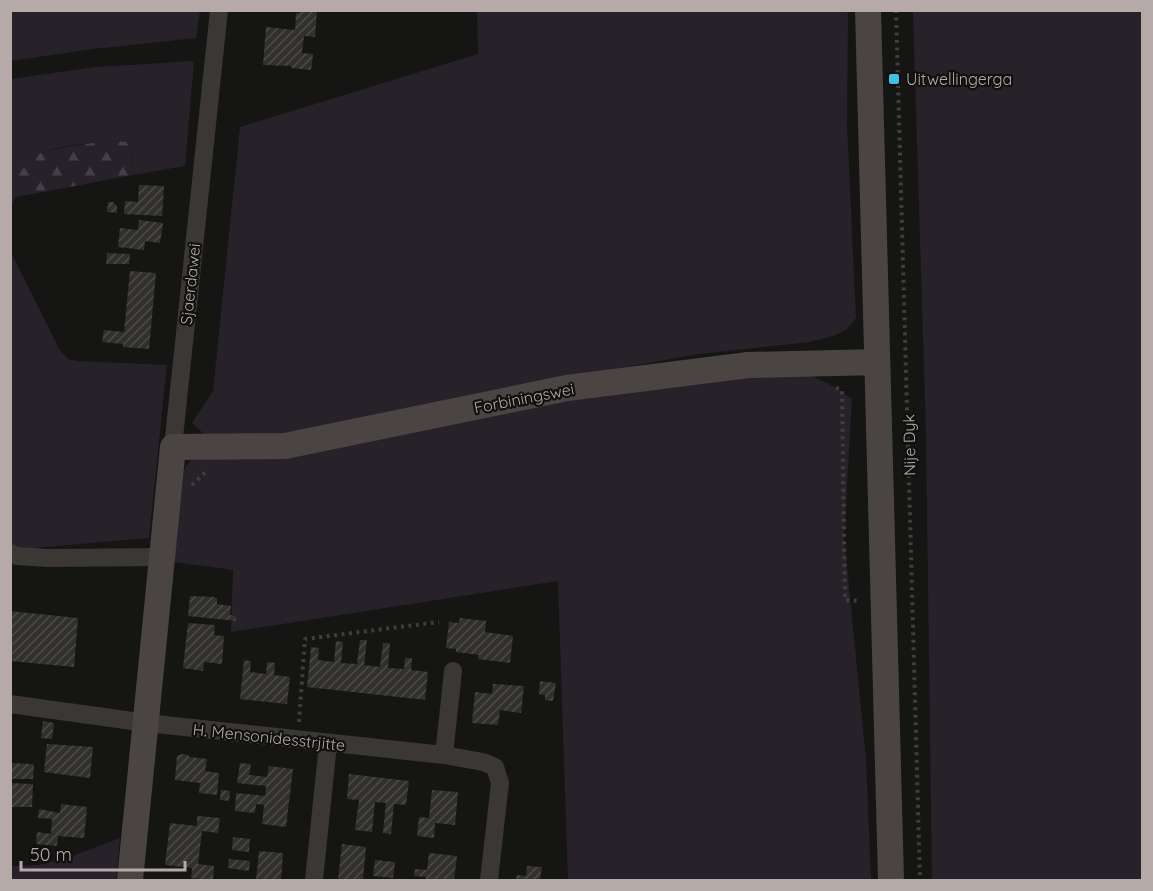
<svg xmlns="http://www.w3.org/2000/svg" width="1153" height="891" font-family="Quicksand,sans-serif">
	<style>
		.green { fill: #27222a }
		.forest { fill: url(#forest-firs) }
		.building { fill: url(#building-hatch) }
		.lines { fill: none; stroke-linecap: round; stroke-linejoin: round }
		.path { stroke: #413d3b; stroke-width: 4; stroke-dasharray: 3 4.5; stroke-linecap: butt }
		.street { stroke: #3a3735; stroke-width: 18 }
		.secondary { stroke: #4a4543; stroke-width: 26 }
		.poi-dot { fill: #3fbfe2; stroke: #10100f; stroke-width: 2 }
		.labels { text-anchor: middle; stroke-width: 4.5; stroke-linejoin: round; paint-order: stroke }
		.poi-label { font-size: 16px; fill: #b5aaa7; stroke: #10100f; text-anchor: start }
		.street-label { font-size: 16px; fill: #b5aaa7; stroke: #10100f }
	</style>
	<defs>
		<pattern id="forest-firs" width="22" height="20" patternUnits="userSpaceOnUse" patternTransform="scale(1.5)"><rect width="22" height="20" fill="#27222a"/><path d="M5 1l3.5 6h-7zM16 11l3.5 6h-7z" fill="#443f46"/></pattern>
		<pattern id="building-hatch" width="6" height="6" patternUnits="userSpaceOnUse" patternTransform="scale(1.5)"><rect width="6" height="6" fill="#31302f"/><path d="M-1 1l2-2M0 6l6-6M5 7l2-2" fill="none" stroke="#4d4b4a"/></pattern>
	</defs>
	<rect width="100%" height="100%" fill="#151514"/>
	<path class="green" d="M11,10H200V11L196,38L93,49L11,61Z
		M477,11H848L847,124L856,318L846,330L833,336L810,342L699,354L516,387L305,431L245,439L204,434L192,423L213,391L240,127L478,54Z
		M913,11H1142V880H932L926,434Z
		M194,61L185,166L133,175L132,142C91,141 46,145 11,167V79L96,67Z
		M10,250L59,349L68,359L77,361L167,365L149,538L11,550Z
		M801,373C821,379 836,386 852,399L844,537L866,758L871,880H568L558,581L231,632L233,570L174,562L184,469L192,459L628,386Z
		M120,838L116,880H11V866L39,865L67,858Z"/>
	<path class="forest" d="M108,141L132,142L133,175L16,197L11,205V166C42,148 73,146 108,141Z"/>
	<path class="building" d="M317,10L315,37L304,36L302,53L313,54L311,70L291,68V66L263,65L266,27L295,30L296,13Z
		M139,185L164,186L162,216L124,214L125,201L138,202Z
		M108,202H113L117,206V213L107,212Z
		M139,220L163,223L160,243L145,241L144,250L118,247L120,228L138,230Z
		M107,253L130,254L129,264H106Z
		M130,271L156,273L149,349L123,347V344L102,342L104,330L124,332Z
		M190,596L214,597L217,598V604L231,606L230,615L236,616V621L188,616Z
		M10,611L78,618L74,667L10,661Z
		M460,618L486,621L485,632L513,636L510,663L478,659L479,655L456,652V649L446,648L449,622L459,623Z
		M188,623L215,625L214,635L224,636L222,664L204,662L203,671L183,668Z
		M360,640H367L364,665L380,667L383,643H390L388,668L404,669L405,658H412L411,670L428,672L425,700L307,687L311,647L319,648L318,660L334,662L336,641L343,642L341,663L357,664Z
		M244,660L251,661L250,672L266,674L267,662L275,663L274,675L290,677L287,704L240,699Z
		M540,681L556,683L553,701L545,700V695L539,694Z
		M493,684L524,686L521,713L500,710L498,725L472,723L475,692L492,694Z
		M43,721L54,723L52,739L41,738Z
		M47,744L93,747L90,778L44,772Z
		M182,754L188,755L190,757L207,759L205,771L219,773L217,795L199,793L200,783L175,780L177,756Z
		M10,763L34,764L33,779H10Z
		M240,763L251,764L249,775L267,777L269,766L293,769L286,827L262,824L264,805L256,804L255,813L235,811L236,793L265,796L266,786L237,783Z
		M349,774L409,781L406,805L394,804L391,834L383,833L386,803L375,802L372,832L355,830L359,800L347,799Z
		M10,783L33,784L32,807H10Z
		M221,790L230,791L229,801L220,800Z
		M432,790L458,792L455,825L435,823L434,838L417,836L419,817L429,818Z
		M61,804L87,807L84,838L58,836L57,846L36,844L37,832L51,834L52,819L38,818L39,809L60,813Z
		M197,816L220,818L218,833L202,831L198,864L214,866L213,880L191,878L192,868L165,865L170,823L197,826Z
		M233,837L250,839L249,852L232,850Z
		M342,844L366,847L363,880H338Z
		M259,851L283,853L281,880H256Z
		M429,853L457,856L454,880H426V877L414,876L415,869L427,870Z
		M229,859L250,861L249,871L228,868Z
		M375,860L395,862L393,878L373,876Z
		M527,866L542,867L540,880H516L517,875L526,876Z"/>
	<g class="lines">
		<path class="path" d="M896,10L920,880
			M836,388L842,390L845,600L861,601
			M192,485L208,470
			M299,722L305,639L439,622"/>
		<path class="street" d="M173,447L219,10
			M10,553L17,556L48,558L163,557
			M10,704L147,723L444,755L483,762L495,767L500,783L489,880
			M444,755L453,671
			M314,880L328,744"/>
		<path class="secondary" d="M868,10L891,880
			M130,880L173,447L285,446L567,388L748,365L877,362"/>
	</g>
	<rect class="poi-dot" x="888" y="73" width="12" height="12" rx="3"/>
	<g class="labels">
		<g class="poi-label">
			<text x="906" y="85">Uitwellingerga</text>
		</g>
		<g class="street-label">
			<text transform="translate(190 284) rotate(-84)" y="6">Sjaerdawei</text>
			<text transform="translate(524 398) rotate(-11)" y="6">Forbiningswei</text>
			<text transform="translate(909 445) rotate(-91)" y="6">Nije Dyk</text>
			<text transform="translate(269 737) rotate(6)" y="6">H. Mensonidesstrjitte</text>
		</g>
	</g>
	<rect width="1153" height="891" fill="none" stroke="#b5aaa7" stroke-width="24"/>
	<path d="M21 861v9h164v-9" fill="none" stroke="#b5aaa7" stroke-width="3"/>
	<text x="30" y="861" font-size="18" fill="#b5aaa7" stroke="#10100f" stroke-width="4.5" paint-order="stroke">50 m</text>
</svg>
